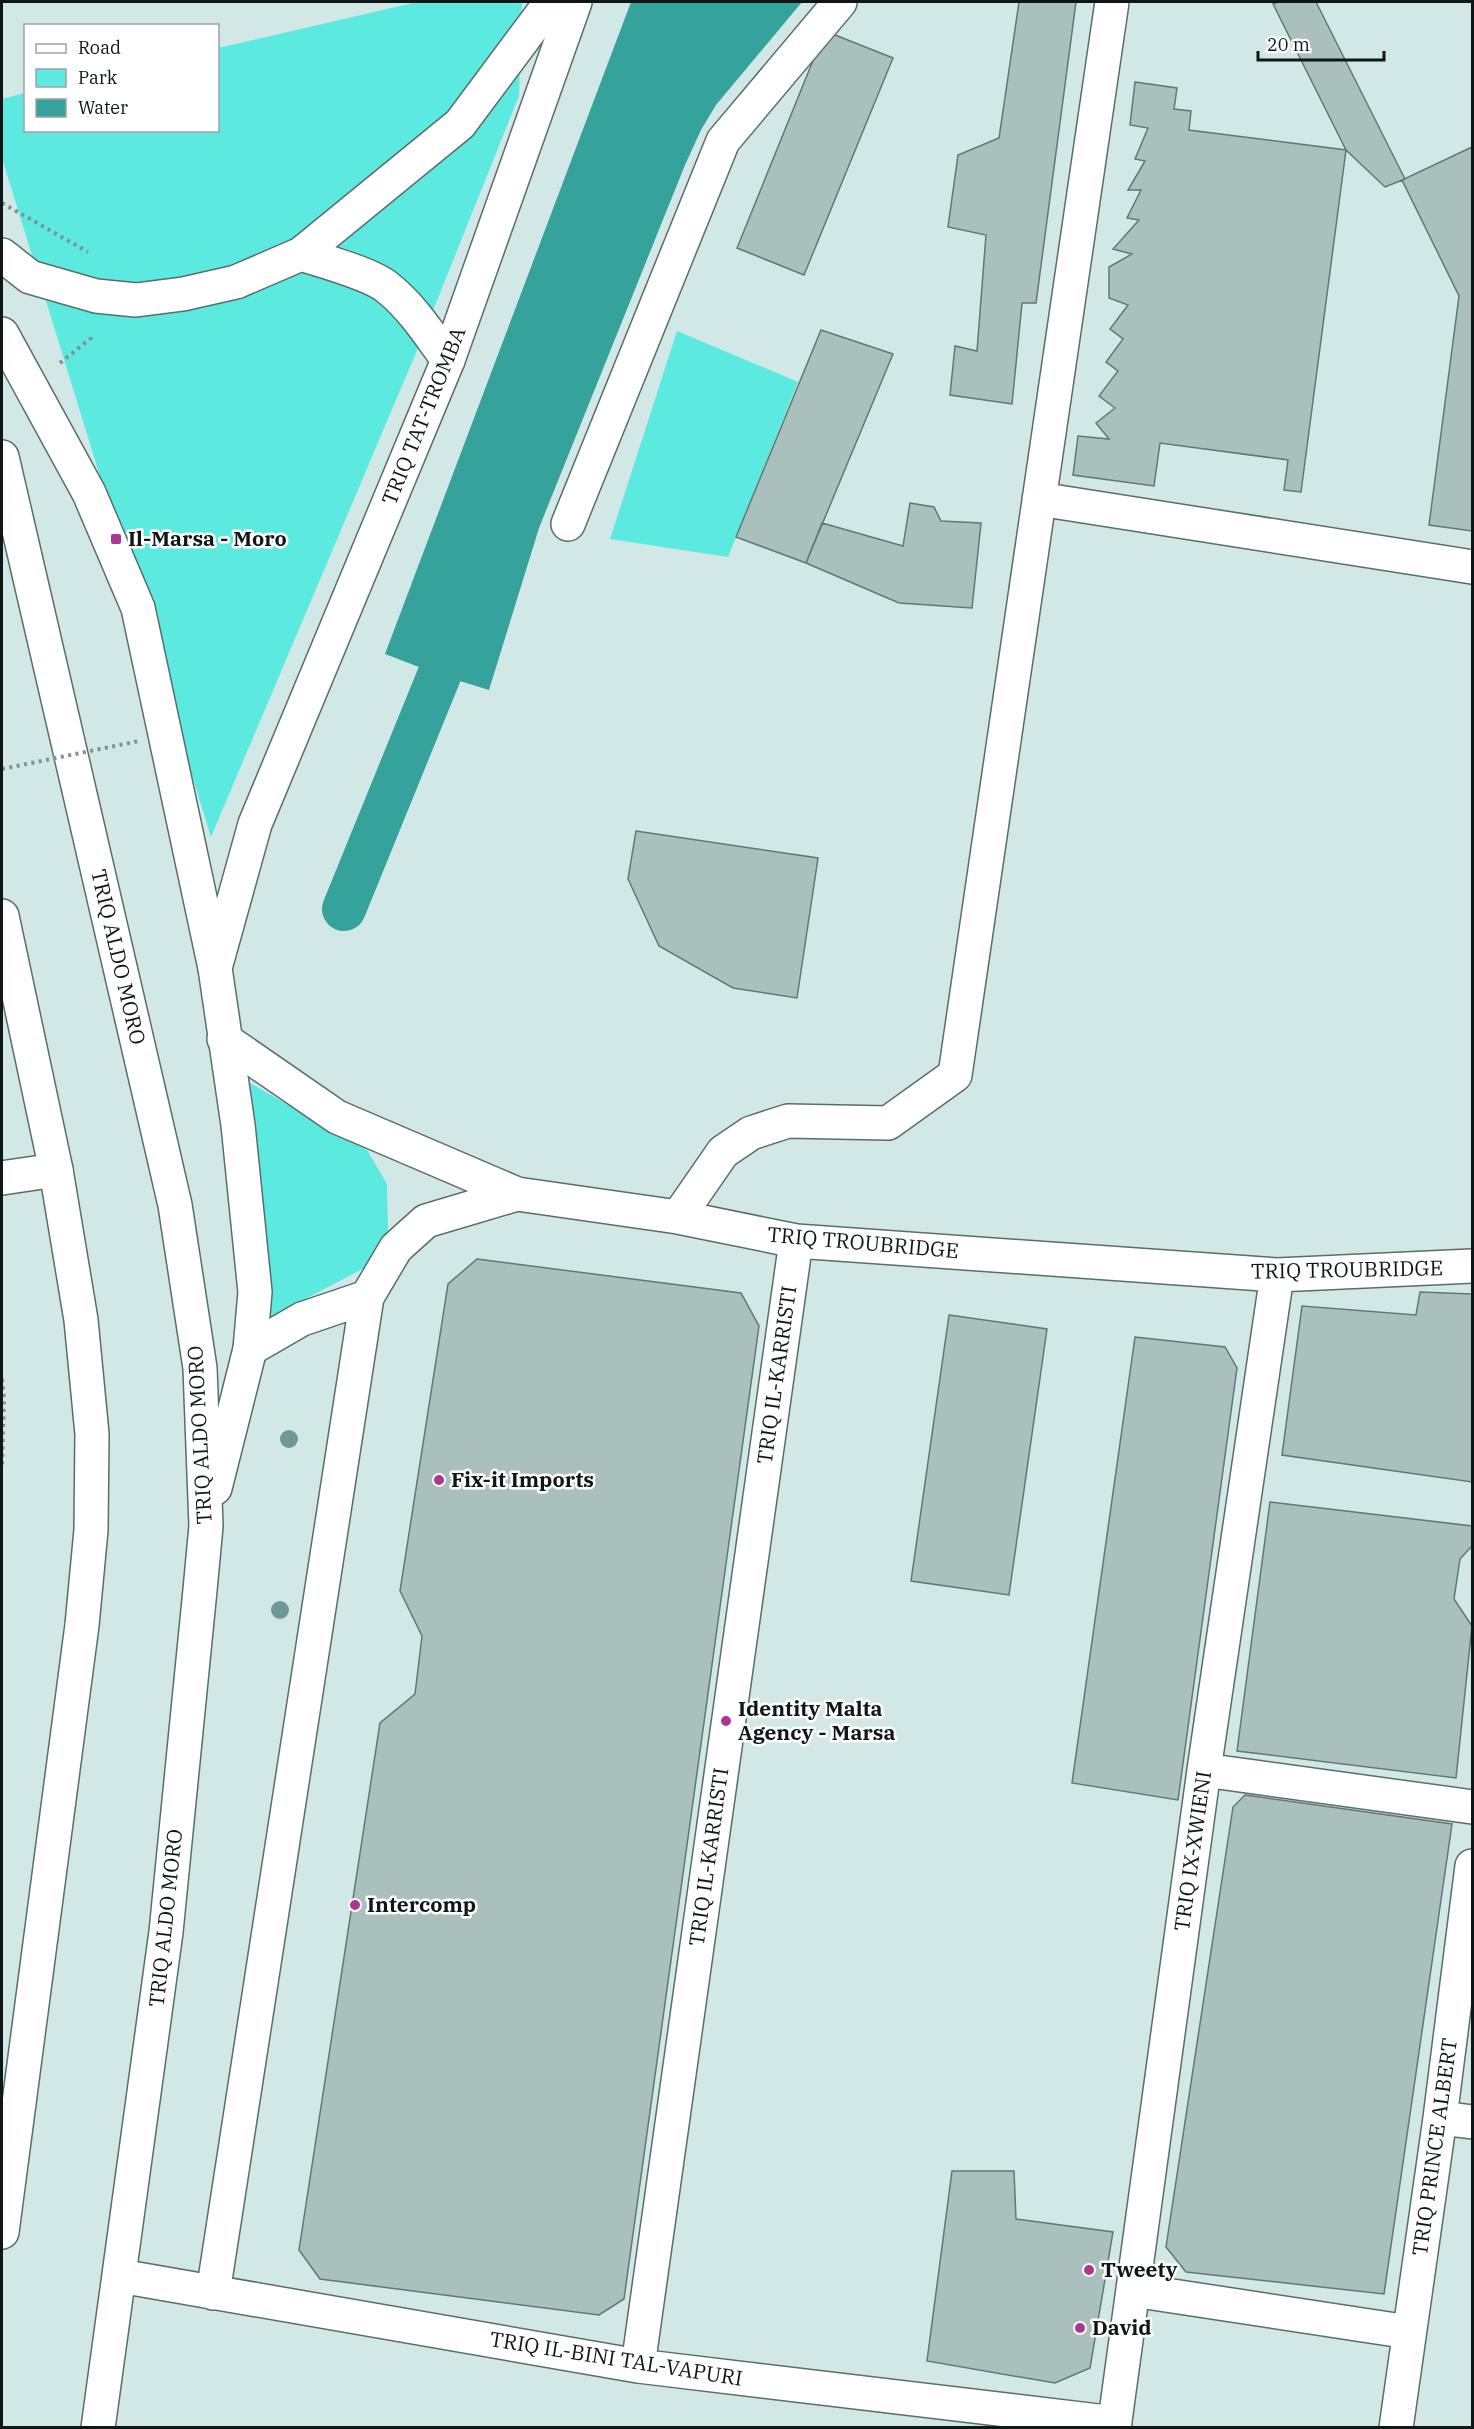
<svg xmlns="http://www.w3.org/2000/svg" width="1474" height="2429" font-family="'IBM Plex Serif',serif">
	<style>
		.green { fill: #5ceae0 }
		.water { fill: #35a39c }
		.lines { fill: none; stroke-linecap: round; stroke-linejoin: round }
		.canal { stroke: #35a39c; stroke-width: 44 }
		.building { fill: #aac0bd; stroke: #637775; stroke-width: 1.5 }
		.minor-casing { stroke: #596d6b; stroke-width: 36 }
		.highway-casing { stroke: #596d6b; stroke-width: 36 }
		.path { stroke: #809190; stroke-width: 4; stroke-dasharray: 3 4.5; stroke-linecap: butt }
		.minor { stroke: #fff; stroke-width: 33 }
		.highway { stroke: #fff; stroke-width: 33 }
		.path-bridge { stroke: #809190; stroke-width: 4; stroke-dasharray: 3 4.5; stroke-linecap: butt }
		.tree { fill: #6f9996 }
		.poi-dot { fill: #ac3790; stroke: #fff; stroke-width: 2 }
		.labels { text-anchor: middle; stroke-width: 5; stroke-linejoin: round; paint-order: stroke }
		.street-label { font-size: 21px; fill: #0f1716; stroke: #fff }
		.poi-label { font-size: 21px; font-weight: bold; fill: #0f1716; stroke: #fff; text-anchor: start }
	</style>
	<rect width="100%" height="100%" fill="#d1e8e6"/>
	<path class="green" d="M417,2H522L519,96L418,348L211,837L2,158V99L25,93L26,130H218V48Z
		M677,331L798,382L728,557L610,539Z
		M250,1083L367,1150L387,1184L388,1230L372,1264L271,1317Z"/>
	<path class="water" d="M631,2H802L716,105L701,130L685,165L539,528L489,690L440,675L385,654Z"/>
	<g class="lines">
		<path class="canal" d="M344,909L462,619"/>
	</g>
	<path class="building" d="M1019,2H1076L1036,303H1022L1012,404L950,395L955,346L977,351L986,235L948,227L958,155L999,138Z
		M1279,2H1316L1405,179L1385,187L1346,150L1273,4Z
		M825,31L893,58L804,275L737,248Z
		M1135,82L1177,88L1174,109L1191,111L1189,130L1346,150L1301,492L1284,490L1288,460L1160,443L1154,486L1073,475L1078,436L1109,439L1096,423L1115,408L1099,396L1118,371L1106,362L1123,339L1110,329L1128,305L1109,298V267L1132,254L1113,249L1139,220L1127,218L1141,190H1128L1145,161L1135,159L1148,128L1130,125Z
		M1472,147V531L1429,525L1459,296L1402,180Z
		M821,330L893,354L806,563L736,537Z
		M910,503L934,507L941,521L981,523L972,608L899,603L806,563L822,523L903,546Z
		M636,831L818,858L797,998L733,988L659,946L628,879Z
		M477,1259L741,1293L759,1326L624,2299L599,2315L320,2279L299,2250L380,1723L415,1694L422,1636L400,1591L448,1284Z
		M1420,1292L1472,1294V1482L1282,1455L1302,1306L1416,1315Z
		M949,1315L1047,1329L1009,1595L911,1581Z
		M1135,1337L1225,1347L1237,1368L1178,1800L1072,1783Z
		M1270,1502L1472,1526V1546L1460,1559L1454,1599L1472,1626L1456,1778L1237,1751Z
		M1245,1795L1452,1824L1384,2294L1186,2272L1166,2247L1233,1807Z
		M952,2171H1014L1016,2219L1113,2232L1090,2368L1055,2383L927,2361Z"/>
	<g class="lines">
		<defs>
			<path id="minor" d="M1039,499L1472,567
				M568,524L723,141L840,2
				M215,968L255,824L448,360L575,2
				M224,1039L337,1117L517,1194L678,1217L796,1241L1277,1275L1472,1266
				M2,1178L56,1170
				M678,1217L723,1152L751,1133L788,1121L888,1123L955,1075L1112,2
				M250,1349L302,1319L367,1297
				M1204,1770L1472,1807
				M1440,2118L1472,2122
				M120,2276L638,2366L1115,2423
				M1133,2290L1409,2332
				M213,2293L367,1297L396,1248L426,1221L517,1194
				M638,2366L796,1241
				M1114,2428L1204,1770L1277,1275
				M1396,2428L1440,2118L1472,1866"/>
			<path id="highway" d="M301,254C323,261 372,274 388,288C412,307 430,335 448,360
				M2,255L30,277L96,296L136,300L183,294L236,282L301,254L460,124L551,2
				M2,334L89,493L138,608L215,968L238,1125L255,1292L250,1349L215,1488
				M2,457L175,1205L200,1368L206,1526L200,1590L166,1932L98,2428
				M2,916L56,1170L81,1320L92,1434L91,1530L82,1625L2,2232"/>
		</defs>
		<use href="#minor" class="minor-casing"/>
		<use href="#highway" class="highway-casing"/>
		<path class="path" d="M2,203L88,252
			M60,363L91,338V334
			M2,1379L4,1398L2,1465"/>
		<use href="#minor" class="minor"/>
		<use href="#highway" class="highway"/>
		<path class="path-bridge" d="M2,769L139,741"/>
	</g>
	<g class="tree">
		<circle cx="289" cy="1439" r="9"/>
		<circle cx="280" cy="1610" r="9"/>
	</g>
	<g class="poi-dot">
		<rect x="110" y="533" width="12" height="12" rx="3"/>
		<circle cx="439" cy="1480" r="6"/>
		<circle cx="726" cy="1721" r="6"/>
		<circle cx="355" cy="1905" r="6"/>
		<circle cx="1089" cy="2270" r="6"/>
		<circle cx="1080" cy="2328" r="6"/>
	</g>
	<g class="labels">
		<g class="street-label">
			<text transform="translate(424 416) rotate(-68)" y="7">TRIQ TAT-TROMBA</text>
			<text transform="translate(118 957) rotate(77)" y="7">TRIQ ALDO MORO</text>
			<text transform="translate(863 1243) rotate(5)" y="7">TRIQ TROUBRIDGE</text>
			<text transform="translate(1347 1270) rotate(-1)" y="7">TRIQ TROUBRIDGE</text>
			<text transform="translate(777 1375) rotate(-82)" y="7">TRIQ IL-KARRISTI</text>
			<text transform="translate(200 1435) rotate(-93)" y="7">TRIQ ALDO MORO</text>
			<text transform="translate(1193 1851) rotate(-82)" y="7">TRIQ IX-XWIENI</text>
			<text transform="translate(709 1857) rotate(-82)" y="7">TRIQ IL-KARRISTI</text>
			<text transform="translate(166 1918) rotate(-84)" y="7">TRIQ ALDO MORO</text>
			<text transform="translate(1435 2147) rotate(-82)" y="7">TRIQ PRINCE ALBERT</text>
			<text transform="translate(616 2359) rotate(9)" y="7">TRIQ IL-BINI TAL-VAPURI</text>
		</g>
		<g class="poi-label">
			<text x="128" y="546">Il-Marsa - Moro</text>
			<text x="451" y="1487">Fix-it Imports</text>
			<text x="738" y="1716">Identity Malta<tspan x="738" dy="24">Agency - Marsa</tspan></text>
			<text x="367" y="1912">Intercomp</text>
			<text x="1101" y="2277">Tweety</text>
			<text x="1092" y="2335">David</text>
		</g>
	</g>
	<rect width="1474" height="2429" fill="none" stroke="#0f1716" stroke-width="6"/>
	<rect x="24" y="24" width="195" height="108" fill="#ffffff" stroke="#9fa2a2" stroke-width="1.5"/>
	<rect x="36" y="44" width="30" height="9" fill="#ffffff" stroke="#9fa2a2" stroke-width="1.5"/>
	<text x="78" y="54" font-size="18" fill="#0f1716">Road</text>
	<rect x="36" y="69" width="30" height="18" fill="#5ceae0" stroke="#9fa2a2" stroke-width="1.5"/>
	<text x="78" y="84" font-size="18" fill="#0f1716">Park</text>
	<rect x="36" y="99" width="30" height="18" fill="#35a39c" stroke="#9fa2a2" stroke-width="1.5"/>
	<text x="78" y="114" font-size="18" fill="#0f1716">Water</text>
	<path d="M1258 51v9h126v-9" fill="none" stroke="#0f1716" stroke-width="3"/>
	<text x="1267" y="51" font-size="18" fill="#0f1716" stroke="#ffffff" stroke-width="4.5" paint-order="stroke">20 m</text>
</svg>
